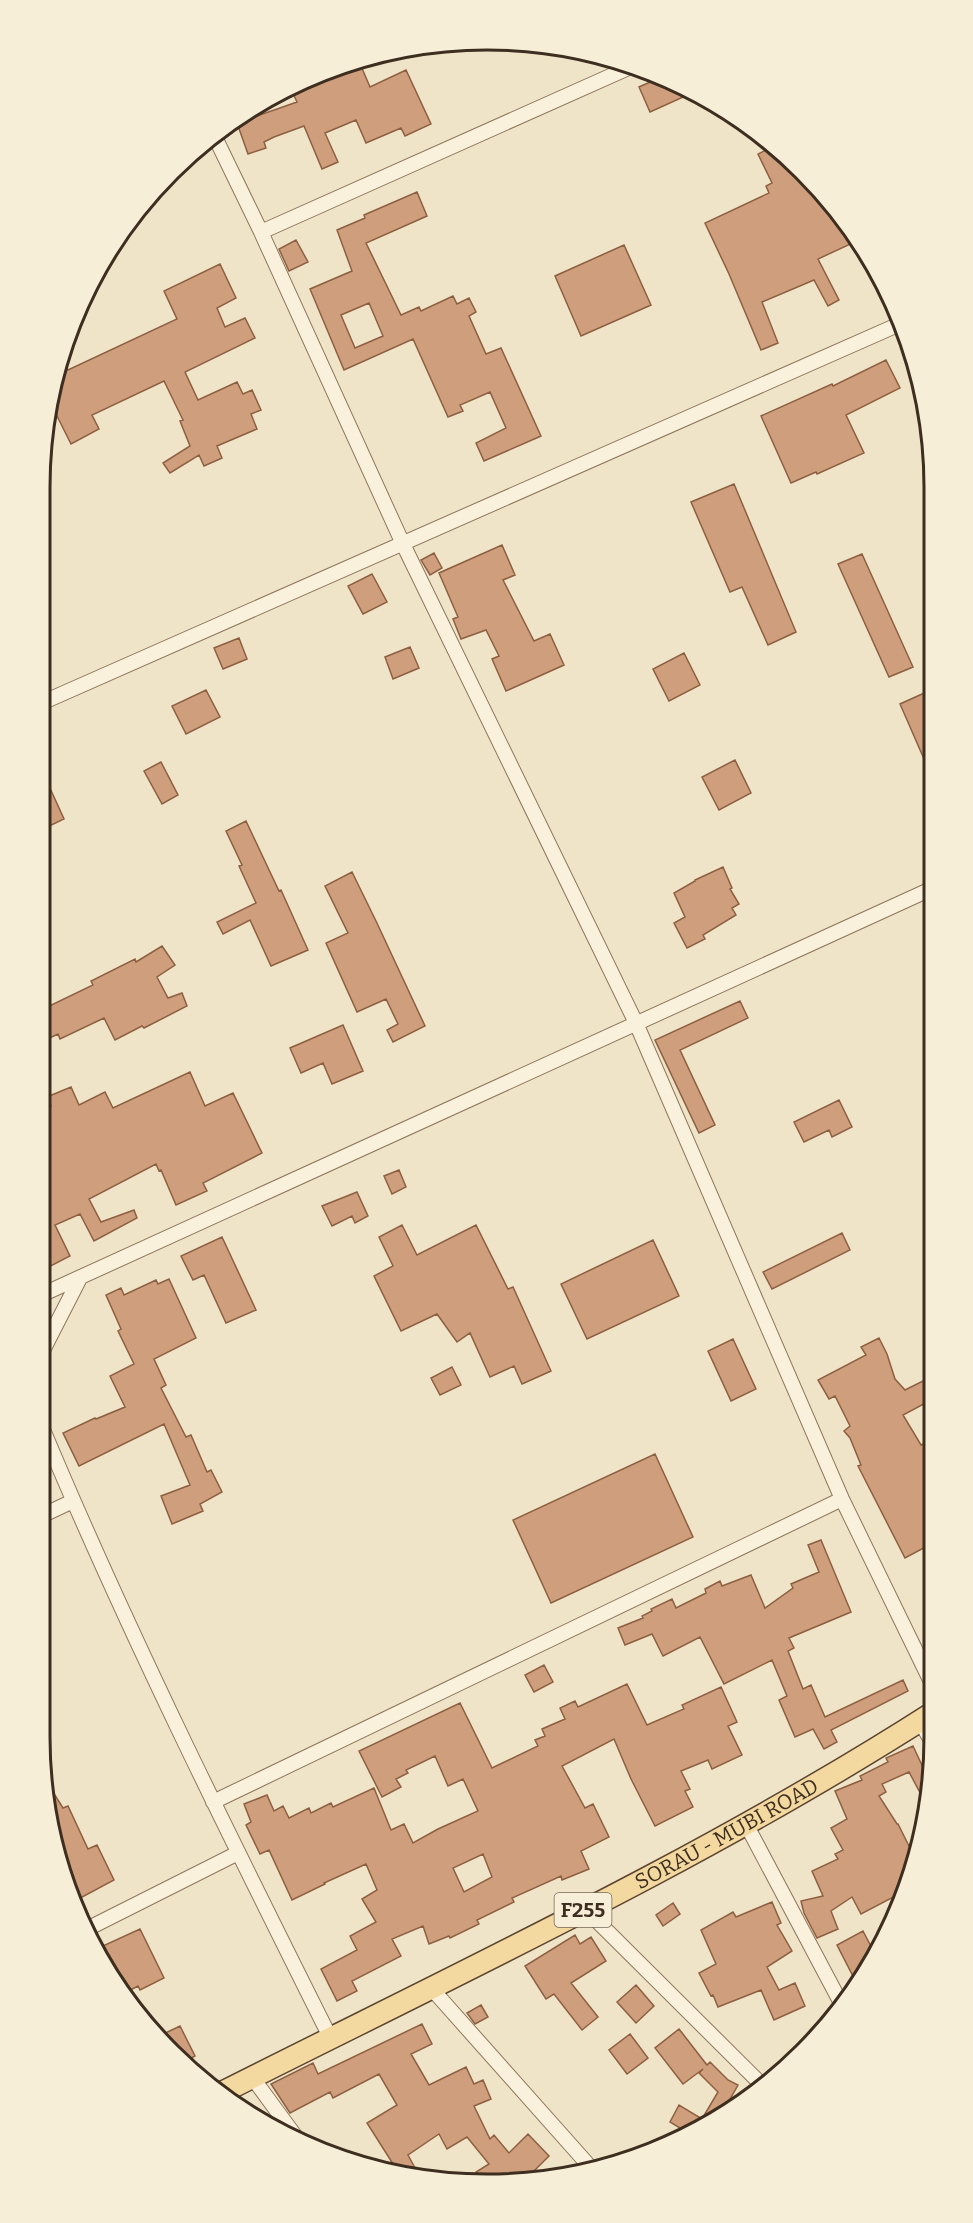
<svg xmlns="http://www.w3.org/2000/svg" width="973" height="2223" font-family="Bitter,serif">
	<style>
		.building { fill: #cf9f7d; stroke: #8d5f41; stroke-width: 1.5; fill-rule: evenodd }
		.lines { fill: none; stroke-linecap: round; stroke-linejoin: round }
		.minor-casing { stroke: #8d765c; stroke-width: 16 }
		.primary-casing { stroke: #5b4430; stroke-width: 24 }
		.minor { stroke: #faf1dc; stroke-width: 14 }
		.primary { stroke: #f3d9a0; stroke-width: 21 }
		.labels { text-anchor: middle; stroke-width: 4.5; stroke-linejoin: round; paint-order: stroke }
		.shield { fill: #f7eed8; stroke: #756857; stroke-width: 1.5 }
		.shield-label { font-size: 20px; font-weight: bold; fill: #3d2e20 }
		.street-label { font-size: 21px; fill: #3d2e20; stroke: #f7eed8 }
		.rim { fill: none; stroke: #3d2e20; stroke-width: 3 }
	</style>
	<rect width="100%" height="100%" fill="#f0e4c8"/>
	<path class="building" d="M358,59L370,87L406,70L431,124L405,136L401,128L366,143L356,120L325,133L338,162L322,169L304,126L274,137L264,142L266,148L248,154L237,123L297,102L289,85Z
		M659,78L690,94L650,112L639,87Z
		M774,146L841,214L857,241L818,259L839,300L828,306L814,280L762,302L778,343L761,350L729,274L705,223L769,193L766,186L772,183L758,154Z
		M417,192L427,216L366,243L401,315L419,307L421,311L453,296L457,304L469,298L476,312L469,316L486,354L501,348L541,436L484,461L476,443L506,428L490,392L460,405L463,411L448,417L413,339L344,370L310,289L352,271L337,230L365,218L364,215ZM369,303L383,336L355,348L341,315Z
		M296,240L308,262L289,271L279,249Z
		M624,245L651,305L581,336L555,276Z
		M220,264L236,298L217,308L225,327L245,318L255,338L185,372L198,400L237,382L243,394L252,390L261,410L251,414L257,429L217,446L222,458L204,466L199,455L170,473L163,463L190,446L180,421L183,420L164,381L92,415L99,429L71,444L52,406L61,355L68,370L177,319L164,291Z
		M886,360L900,388L846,415L864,453L817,474L816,472L791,483L761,416L832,384L833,386Z
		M734,484L796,632L768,645L742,587L730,592L691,502Z
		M502,545L515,575L503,580L534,641L550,634L564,665L506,691L492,659L499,656L486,630L461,639L453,619L458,617L439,573Z
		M434,553L442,568L430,575L421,560Z
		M862,554L913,667L889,677L838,564Z
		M372,574L387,602L363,614L348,586Z
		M239,638L247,659L223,669L214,648Z
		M410,647L419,668L393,679L385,657Z
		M684,653L700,685L669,701L653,669Z
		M206,690L220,717L186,734L172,706Z
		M931,690V775L900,704Z
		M735,760L751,793L719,810L702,777Z
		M161,762L178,795L162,804L144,771Z
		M39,764L64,819L39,831Z
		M246,821L279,891L281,890L308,950L271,966L250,920L223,934L217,922L256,903L239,866L242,865L226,831Z
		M723,867L732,888L730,889L739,904L732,908L736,915L703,935L705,939L687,948L674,923L685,917L674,893L695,881V880Z
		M352,872L376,921L425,1026L393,1042L387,1030L398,1024L386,999L357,1012L326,943L348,933L325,886Z
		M162,946L175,965L157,977L168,998L182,993L187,1006L144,1028L142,1026L115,1040L104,1018L60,1039L58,1034L39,1043V1011L93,985L91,981L135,959L136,962Z
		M740,1001L748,1018L680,1050L715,1125L699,1133L655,1040Z
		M343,1025L363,1071L332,1084L323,1063L301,1073L290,1048Z
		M190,1072L205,1106L233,1093L262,1153L203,1183L207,1191L176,1205L161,1170L159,1171L156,1164L89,1199L101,1222L134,1210L137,1218L94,1241L80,1214L55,1225L70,1256L39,1272V1112L51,1106L47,1097L71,1087L79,1105L105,1092L113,1108Z
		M839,1100L852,1127L832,1137L829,1130L804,1142L794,1122Z
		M399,1170L406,1187L392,1194L384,1176Z
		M357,1192L368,1216L355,1223L352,1216L332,1226L322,1206Z
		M402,1225L417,1255L476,1225L508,1289L513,1287L551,1371L522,1384L514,1366L490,1377L470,1333L457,1342L437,1314L401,1331L374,1276L393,1266L379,1237Z
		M842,1233L850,1250L772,1289L763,1272Z
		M222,1237L256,1310L226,1323L204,1275L193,1280L181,1256Z
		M653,1240L679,1296L587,1339L561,1284Z
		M169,1279L196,1338L154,1359L166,1385L161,1388L186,1437L191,1435L207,1472L211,1470L222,1492L200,1504L203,1511L172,1524L161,1496L190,1485L164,1424L79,1466L63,1433L95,1418L96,1419L125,1407L110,1376L134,1364L118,1331L121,1329L106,1295L121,1288L124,1295L156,1280L158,1284Z
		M879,1338L887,1354L895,1379L905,1390L929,1378L933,1386V1399L903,1415L921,1445L929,1441L933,1449V1543L905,1558L858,1466L861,1465L850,1438L844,1431L850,1426L835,1396L829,1399L818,1380L866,1355L861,1347Z
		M733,1339L756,1389L731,1401L708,1351Z
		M452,1367L461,1385L440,1395L431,1378Z
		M655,1454L693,1537L551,1603L513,1520Z
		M821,1540L851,1612L789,1638L794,1648L788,1651L803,1689L811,1685L825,1717L903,1680L908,1691L831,1730L837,1742L824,1749L813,1729L795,1737L779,1700L787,1696L772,1660L724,1684L700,1637L663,1656L652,1634L625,1645L618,1628L643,1618L642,1616L652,1611L651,1609L672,1599L676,1608L706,1593L705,1589L720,1581L722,1586L751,1575L765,1608L793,1588L791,1584L819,1572L808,1545Z
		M544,1665L553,1682L534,1692L525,1675Z
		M627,1684L647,1725L684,1709L682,1705L721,1687L737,1722L728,1726L742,1755L712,1769L708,1760L681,1771L690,1789L685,1791L693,1807L655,1826L631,1779L614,1739L562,1766L585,1808L593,1804L609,1837L581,1851L589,1869L562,1880L561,1876L512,1898L514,1902L477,1920L479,1924L450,1938L449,1936L429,1944L423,1926L392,1939L401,1956L352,1981L357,1991L337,2001L321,1969L357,1950L350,1936L376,1922L362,1899L377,1890L366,1864L324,1883L325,1884L292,1900L269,1850L260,1854L246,1825L251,1822L244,1804L267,1795L274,1811L283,1806L289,1818L309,1808L311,1813L331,1803L333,1807L374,1788L391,1830L404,1824L413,1843L438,1829L478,1811L463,1779L448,1786L435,1756L406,1770L408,1773L396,1779L401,1787L382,1797L359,1751L460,1703L492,1768L538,1746L535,1740L545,1736L542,1729L565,1719L560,1708L575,1701L578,1707ZM483,1854L492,1877L464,1892L453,1868Z
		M913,1746L927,1776L924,1800L909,1772L882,1784L886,1792L879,1796L897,1824H898L914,1856L910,1881L905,1891L861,1914L852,1897L831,1911L838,1929L817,1938L804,1913L801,1901L823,1896L812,1871L838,1859L835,1854L843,1850L831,1828L847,1819L835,1791L862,1780L860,1776L888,1762L886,1758Z
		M46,1781L63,1808L68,1806L88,1849L97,1845L114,1880L73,1902L63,1882L68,1879L59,1860Z
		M772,1902L781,1923L777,1925L792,1951L767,1967L779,1990L795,1983L805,2006L774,2020L761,1990L718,2007L713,1995L711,1996L699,1973L716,1964L701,1930L733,1912L736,1917Z
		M673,1903L680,1914L663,1926L656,1915Z
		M140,1929L164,1978L140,1990L138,1986L123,1994L99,1960L94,1950Z
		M863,1931L876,1956L857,1984L837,1945Z
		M575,1935L580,1944L591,1937L606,1961L571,1983L598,2017L582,2030L554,1994L546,1999L525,1966Z
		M636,1985L654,2006L636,2023L617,2002Z
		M481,2005L488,2017L475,2024L467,2013Z
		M422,2024L432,2044L411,2054L429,2085L466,2067L474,2084L483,2080L491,2099L474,2106L490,2139L494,2135L509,2153L528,2134L549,2156L532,2173L520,2181L482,2184L476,2172L489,2164L467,2137L447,2149L439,2134L408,2155L420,2177L400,2175L367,2123L397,2105L379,2074L333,2098L330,2092L290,2113L271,2084L313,2063L318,2074Z
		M180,2026L195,2056L186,2061L157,2037Z
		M679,2029L707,2065L710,2062L728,2080L738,2085L721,2115L710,2124L688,2133L670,2122L679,2105L702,2119L718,2092L699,2073L703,2069L683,2084L655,2048Z
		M630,2034L648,2058L627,2074L609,2050Z"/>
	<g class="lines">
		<defs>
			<path id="minor" d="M213,133L261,232L403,544L636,1023L842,1499L934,1688
				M261,232L635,65
				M39,704L902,323
				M39,1296L931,889
				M39,1358L80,1278
				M39,1420C127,1631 229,1835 331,2039
				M39,1517L73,1501
				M920,1721L933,1744
				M213,1802L842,1499
				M746,1824L842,2005
				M585,1909L760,2083
				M85,1930L238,1853
				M432,1989L592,2169
				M252,2077L296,2137"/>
			<g id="primary">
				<path id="s1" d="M223,2092C463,1971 708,1857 934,1712"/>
			</g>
		</defs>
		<use href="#minor" class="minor-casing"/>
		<use href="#primary" class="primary-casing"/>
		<use href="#minor" class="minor"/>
		<use href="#primary" class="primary"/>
	</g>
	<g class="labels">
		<rect class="shield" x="554.5" y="1893" width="57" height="34" rx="4.5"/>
		<g class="shield-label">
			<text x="583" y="1917">F255</text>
		</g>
		<g class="street-label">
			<text dy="7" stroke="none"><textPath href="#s1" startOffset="566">SORAU - MUBI ROAD</textPath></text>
		</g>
	</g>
	<path d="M0 0H973V2223H0ZM487 50H487A437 437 0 0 1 924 487V1737A437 437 0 0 1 487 2174H487A437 437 0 0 1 50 1737V487A437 437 0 0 1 487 50Z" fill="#f7eed8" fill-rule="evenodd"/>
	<path class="rim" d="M487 50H487A437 437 0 0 1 924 487V1737A437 437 0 0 1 487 2174H487A437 437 0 0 1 50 1737V487A437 437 0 0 1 487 50Z"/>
</svg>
